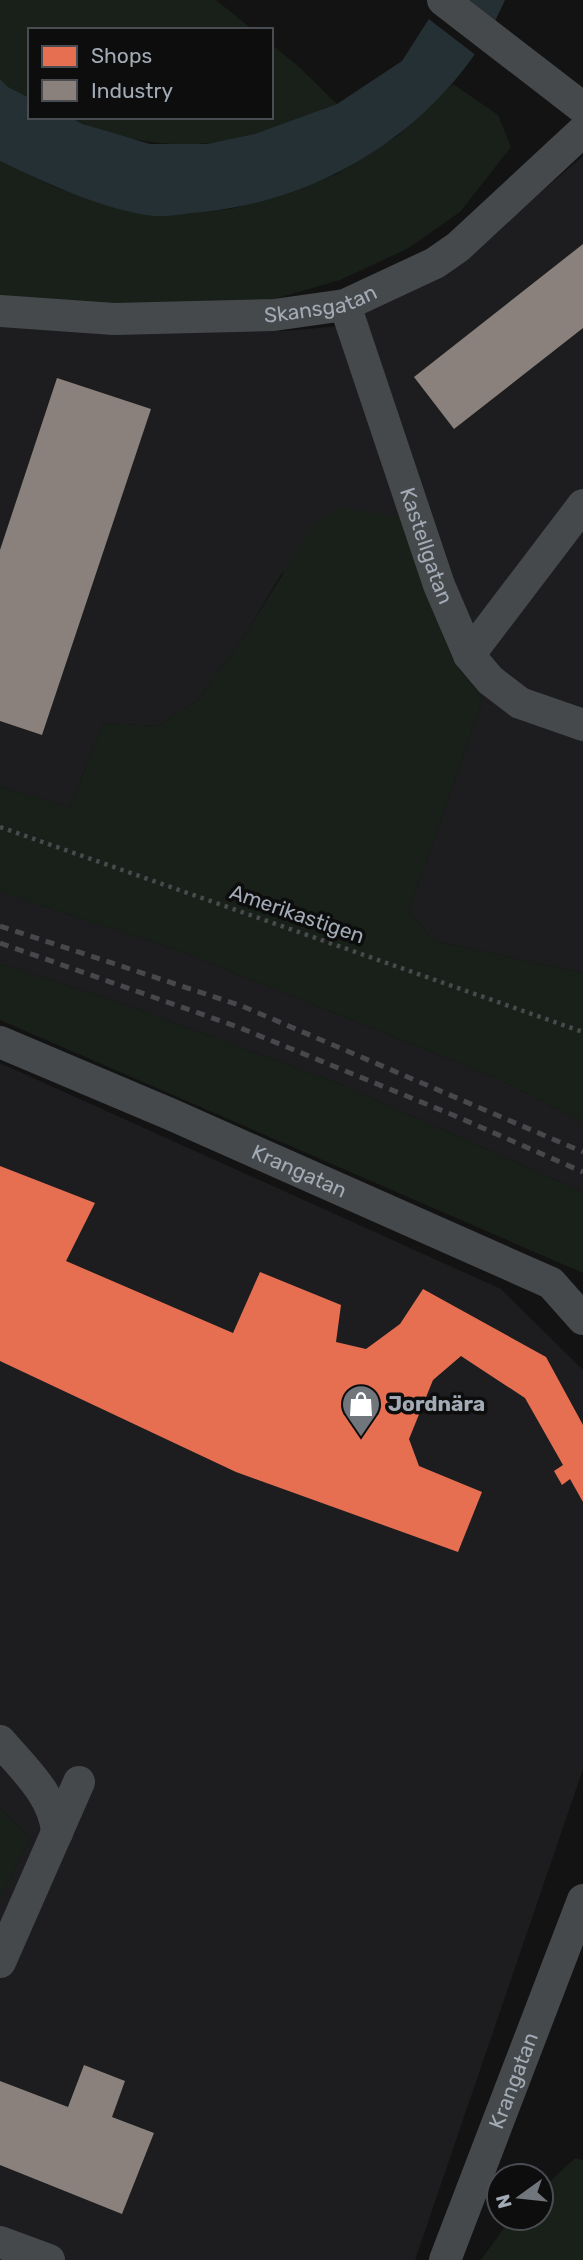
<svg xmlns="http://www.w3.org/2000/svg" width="583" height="2260" font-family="Rubik,sans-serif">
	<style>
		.built { fill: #1d1d1f }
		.green { fill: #192019 }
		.water { fill: #253035 }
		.pier { fill: #131313 }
		.shops { fill: #e76f51 }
		.industry { fill: #8a817c }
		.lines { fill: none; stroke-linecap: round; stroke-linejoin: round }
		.path { stroke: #484a4d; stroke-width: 4.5; stroke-dasharray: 3.5 5; stroke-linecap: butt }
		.minor { stroke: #46494c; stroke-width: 32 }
		.rail { stroke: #46484b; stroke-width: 5; stroke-dasharray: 9 7; stroke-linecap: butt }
		.labels { text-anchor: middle; stroke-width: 7; stroke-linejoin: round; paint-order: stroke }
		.street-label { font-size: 21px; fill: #a2abb5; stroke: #0d0d0e }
		.poi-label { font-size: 21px; font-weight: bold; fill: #a2abb5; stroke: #0d0d0e; text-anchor: start }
	</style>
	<rect width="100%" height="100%" fill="#131313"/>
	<path class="built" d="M583,156V973L434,941L409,911L483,699L454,662L408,542L282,573L247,632L199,699L158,726L103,723L70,808L0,786V318L189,329L286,331L339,326L472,251Z
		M0,892L185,953L494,1077L583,1122V1192L335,1082L118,1002L0,964Z
		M0,1063L501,1289L583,1370V1769L415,2260H0V1898L30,1839L0,1808Z"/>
	<path class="green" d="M0,0H216L253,30H30V98L8,87L0,79Z
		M271,44L298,66L337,104C310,114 283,126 256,134C195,152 126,146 69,117H271Z
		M453,84L498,115L511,147L460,212L407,249L340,280L253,305L94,303L0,297V161L57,188L109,205L156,216L231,209L288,193L337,174L399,135Z
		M337,507L400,517L454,662L483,699L409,911L434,941L583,973V1122L494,1077L185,953L0,892V786L70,808L103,723L158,726L199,699L247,632L314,524Z
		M0,964L118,1002L335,1082L583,1192V1273L0,1020Z
		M0,1808L30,1839L0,1898Z
		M575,2158L583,2160V2260H481L511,2218H541V2190Z"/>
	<path class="water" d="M441,0H505C453,119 330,200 202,212C187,213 169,217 154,216C103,210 46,183 0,161V79L8,87L30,98V117H69L83,124L150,144H207L255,134L337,104L402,61Z"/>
	<path class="pier" d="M437,0H469L499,23L477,56L426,17Z"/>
	<path class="shops" d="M0,1166L95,1203L66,1261L233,1333L260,1272L341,1305L336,1342L366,1349L400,1324L423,1289L546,1357L583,1425V1502L570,1479L562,1485L554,1471L563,1465L525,1398L461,1356L433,1380L409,1439L419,1466L482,1492L458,1552L236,1472L0,1361Z"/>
	<path class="industry" d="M583,244V328L454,429L414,377Z
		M57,378L151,409L42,735L0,721V550Z
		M84,2065L125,2081L112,2117L154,2133L122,2214L0,2165V2081L68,2107Z"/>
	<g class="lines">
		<path class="path" d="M0,827L583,1032"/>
		<g class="minor">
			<path d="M443,0L583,108"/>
			<path id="s1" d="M345,305L439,585L469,655L490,680L520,703L583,725"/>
			<path id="s2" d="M0,311L114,319L274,315L345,305L435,263L458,247L583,131"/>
			<path d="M469,655L583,505"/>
			<path id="s3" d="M0,1042L170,1114L551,1283L583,1319"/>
			<path d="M0,1741C23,1768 55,1796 57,1833"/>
			<path d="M0,1962L79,1782"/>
			<path d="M0,2242L49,2260"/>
			<path id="s4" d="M445,2260L583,1900"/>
		</g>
		<path class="rail" d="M0,926L242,1006L583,1152
			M0,943L238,1027L453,1115L583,1172"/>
	</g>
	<defs>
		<symbol id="shop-pin" viewBox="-11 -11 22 30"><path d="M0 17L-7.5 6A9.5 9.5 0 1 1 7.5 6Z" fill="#70767c" stroke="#0d0d0e"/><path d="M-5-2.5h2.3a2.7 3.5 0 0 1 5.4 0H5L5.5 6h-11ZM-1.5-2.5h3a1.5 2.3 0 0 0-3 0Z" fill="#fff"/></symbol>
	</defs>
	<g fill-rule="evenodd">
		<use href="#shop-pin" x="339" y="1382" width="44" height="60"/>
	</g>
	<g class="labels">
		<g class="street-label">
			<text dy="7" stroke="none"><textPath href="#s2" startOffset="322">Skansgatan</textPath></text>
			<text dy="7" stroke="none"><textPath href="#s1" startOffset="254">Kastellgatan</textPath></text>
			<text transform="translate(297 914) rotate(19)" y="7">Amerikastigen</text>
			<text dy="7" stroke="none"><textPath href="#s3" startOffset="326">Krangatan</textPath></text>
			<text dy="7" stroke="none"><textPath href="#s4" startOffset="192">Krangatan</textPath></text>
		</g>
		<g class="poi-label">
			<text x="388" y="1411">Jordnära</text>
		</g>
	</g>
	<rect x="28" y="28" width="245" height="91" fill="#0d0d0e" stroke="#494c51" stroke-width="2"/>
	<rect x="42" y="46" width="35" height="21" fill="#e76f51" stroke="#494c51" stroke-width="2"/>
	<text x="91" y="63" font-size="21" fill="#a2abb5">Shops</text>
	<rect x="42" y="80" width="35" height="21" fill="#8a817c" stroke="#494c51" stroke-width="2"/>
	<text x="91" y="98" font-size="21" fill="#a2abb5">Industry</text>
	<g transform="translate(520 2197) rotate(255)"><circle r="33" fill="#0d0d0e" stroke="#494c51" stroke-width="2"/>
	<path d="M0-5L12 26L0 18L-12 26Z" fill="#70767c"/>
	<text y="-10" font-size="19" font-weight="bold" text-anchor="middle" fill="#a2abb5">N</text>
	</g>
</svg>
